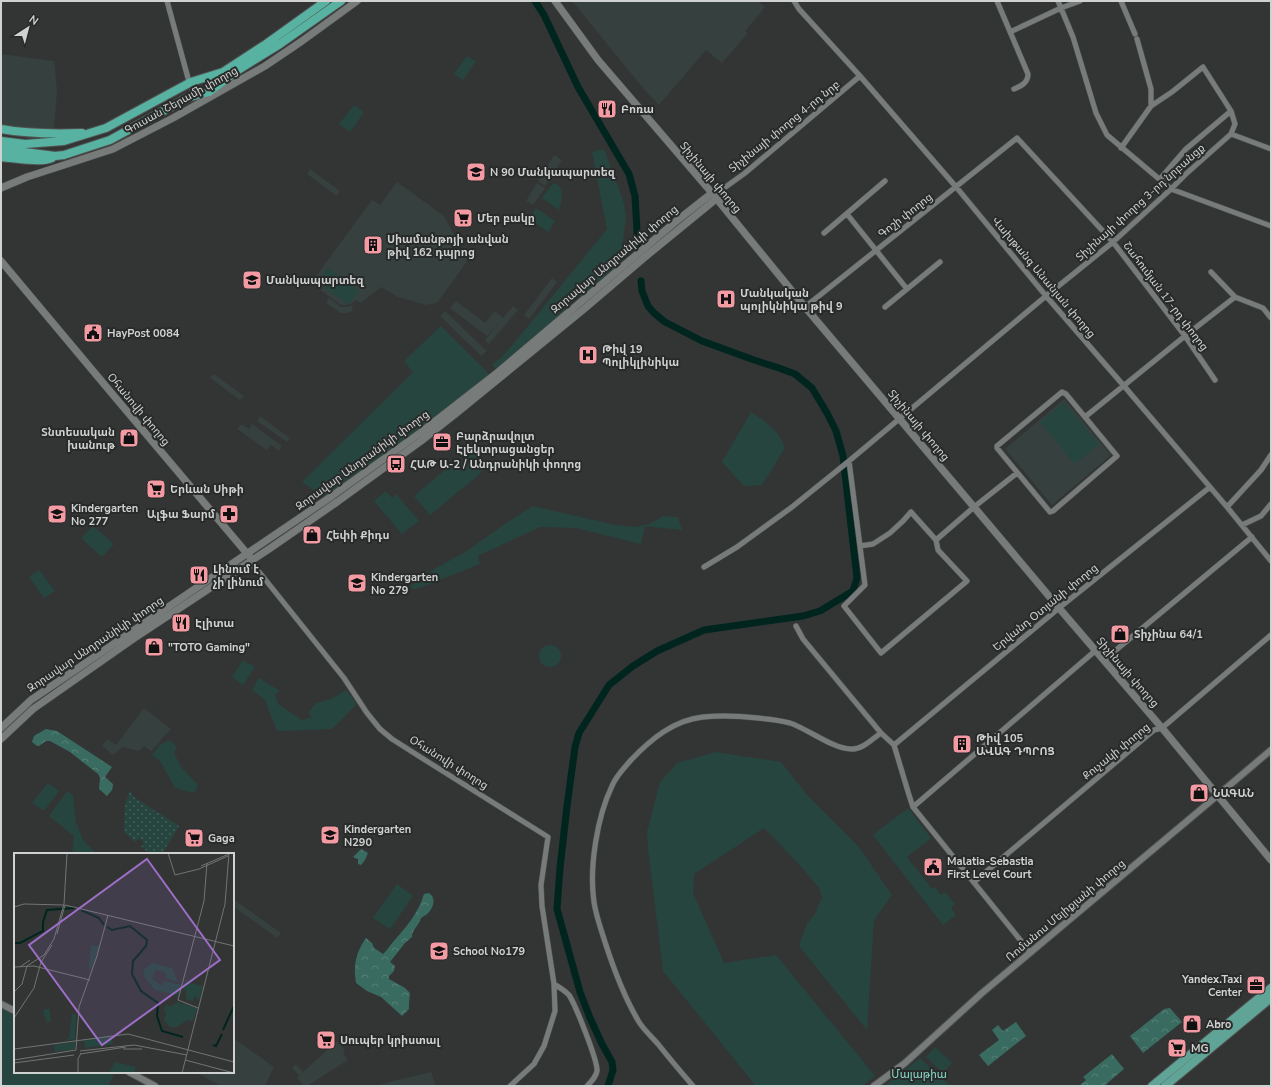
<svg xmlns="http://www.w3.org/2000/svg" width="1272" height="1087" font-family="'Nunito Sans','Noto Sans Armenian',sans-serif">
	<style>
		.built { fill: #36403e }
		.green { fill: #27453f }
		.forest { fill: url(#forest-crowns) }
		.garden { fill: url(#garden-dots) }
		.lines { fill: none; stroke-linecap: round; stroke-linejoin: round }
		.canal { stroke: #00251f; stroke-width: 7 }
		.minor-tunnel { stroke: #4a4d4c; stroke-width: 5; stroke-dasharray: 5 2.5; stroke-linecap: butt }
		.minor-casing { stroke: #515353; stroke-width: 6 }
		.tertiary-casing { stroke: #515353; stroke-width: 8 }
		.secondary-casing { stroke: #515353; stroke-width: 8 }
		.primary-casing { stroke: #515353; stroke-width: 10 }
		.trunk-casing { stroke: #515353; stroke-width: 10 }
		.minor { stroke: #777b7a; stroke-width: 5 }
		.tertiary { stroke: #777b7a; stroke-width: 6 }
		.secondary { stroke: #777b7a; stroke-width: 7 }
		.primary { stroke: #60a497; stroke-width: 8 }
		.trunk { stroke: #58b2a1; stroke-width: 8 }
		.labels { text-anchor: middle; stroke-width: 4; stroke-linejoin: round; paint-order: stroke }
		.street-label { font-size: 11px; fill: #d0d2d2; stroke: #282b2a }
		.poi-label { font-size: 11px; font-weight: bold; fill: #d0d2d2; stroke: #282b2a; text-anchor: start }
		.park-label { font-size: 11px; fill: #87dcca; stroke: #282b2a }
		.inset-river { fill: none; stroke: #00251f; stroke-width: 2 }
		.inset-road { fill: none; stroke: #717473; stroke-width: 1 }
		.view { fill: #9d6ec7; fill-opacity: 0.15; stroke: #9d6ec7; stroke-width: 2 }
		.inset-edge { fill: none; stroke: #d0d2d2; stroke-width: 2 }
	</style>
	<defs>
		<pattern id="forest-crowns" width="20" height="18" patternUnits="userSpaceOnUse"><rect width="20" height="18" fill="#396b61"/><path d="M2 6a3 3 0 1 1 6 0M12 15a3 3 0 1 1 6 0" fill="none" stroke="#557f77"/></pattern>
		<pattern id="garden-dots" width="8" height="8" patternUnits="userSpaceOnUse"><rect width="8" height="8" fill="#27453f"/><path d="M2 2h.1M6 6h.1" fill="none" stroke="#455f5a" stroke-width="1.8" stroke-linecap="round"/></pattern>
	</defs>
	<rect width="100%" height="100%" fill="#323534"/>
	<path class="built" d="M572,1H758L765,7L745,31L748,33L722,63L706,50L659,105L643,88Z
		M1,54L54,61L57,91L54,129H19L1,126Z
		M554,155L562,160L545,186L538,181Z
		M310,169L340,191L337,196L307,174Z
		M397,182L444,216L465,254L467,258L466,263L437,303L426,305L398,297L381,287L361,303L356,300L352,303L346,305H341L311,283L372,200L380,205Z
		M537,183L545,188L533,205L526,201Z
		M552,278L557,282L529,319L524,315Z
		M329,298L341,307H347L353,305L352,311L347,313H341L326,303Z
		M456,301L485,323L495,311L503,318L513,306L518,310L489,344L485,340L499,323L487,336L450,308Z
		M445,311L487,351L481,356L440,316Z
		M214,374L244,396L240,400L210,378Z
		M1064,399L1111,455L1052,505L1005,449Z
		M260,416L290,438L287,442L257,421Z
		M241,424L249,429L252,424L282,446L279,451L271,445L267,450L237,429Z
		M144,708L171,729L151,751L144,746L139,751L123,747L113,755L102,746L107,739L116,745Z
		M233,899L281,933L277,938L233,906Z
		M233,1038L274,1067L265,1086H221L195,1072H233Z
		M337,1041L345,1050L343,1053L348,1060L307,1086H304L297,1078L299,1075L292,1068L296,1064L303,1072Z
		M431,1072L436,1086H376L393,1081Z"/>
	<path class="green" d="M467,56L476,61L463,80L454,74Z
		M354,105L364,112L350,132L339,124Z
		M604,149L623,200L626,216L620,267L584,301L574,290L559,302L569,314L499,372L492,365L503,356L533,320L607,229L592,152Z
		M553,183C555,184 557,184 559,186C564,192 561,203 559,210L542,198Z
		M536,208L555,221L548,232L529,219Z
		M328,268L359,291L348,305L317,281Z
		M441,326L492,377L457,403L324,497L302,482L413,372L404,361Z
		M1064,402L1099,444L1075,464L1040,422Z
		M751,412C765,421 780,431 785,448L762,485L744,486L722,462Z
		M475,451L484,462L481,473L430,515L414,496L451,465L454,469Z
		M386,491L392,498L396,494L419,521L402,534L374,501Z
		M533,506L615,525L636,527L649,524L663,516L678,517L682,530L645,526L644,530L641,544L576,528L540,527L478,556L480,564L422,587L415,589H412L411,586L413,584L436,568L465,552L512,519Z
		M93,526L114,544L102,557L81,538Z
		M39,570L55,591L44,598L29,577Z
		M539 656a11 11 0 1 1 22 0a11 11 0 1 1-22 0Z
		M243,660L255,667L243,685L232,677Z
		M259,678L280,691L275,694L278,704L302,720L312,717L308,713L316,703L331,699L346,690L357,704L332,729L277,731L265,700L252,690Z
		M169,740L177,747L174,753L181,767L198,785L194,793L175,788L160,761L152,755L160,745Z
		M716,752L781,762L808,796L858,846L892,895L874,920L867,1030L799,946L807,924L815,914L822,897L819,888L798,863L764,828L694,874L693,893L724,963L776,955L875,1076L862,1086H756L663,971L648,848L647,832L660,782L677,763Z
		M48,783L59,791L44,811L32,803Z
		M67,791L73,795L76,822L83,840L97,854H72L74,836L49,816Z
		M908,808L931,838L907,857L932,889L935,887L941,895L945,892L955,904L951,908L956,915L943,925L873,835Z
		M397,884L413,896L390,929L373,918Z
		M1,1008L15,1016V1072H115L108,1086H1Z
		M935,1047L952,1063L943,1073L926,1057Z
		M920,1058L949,1085V1086H886V1085Z"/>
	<path class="forest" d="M46,729L57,731L112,767L105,777L113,784L112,790L107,796L99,789L100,778L98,774L70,752L50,741H46L39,746H37L32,742L34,736Z
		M361,849L368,853L365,860L361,865L358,864V859L353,857Z
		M429,893C436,898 434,906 429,912C427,915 423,916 421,918C419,926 412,929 412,937L405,943L390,962L395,966L394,971L389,976V979L405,988L410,993L409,1003V1009L402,1016L381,997L367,991L356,983C353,966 356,952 366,938L372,943L374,948L383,954C387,951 389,946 393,942C406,927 418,914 424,894Z
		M1170,1008L1182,1022L1143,1053L1130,1036L1164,1009Z
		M1016,1022L1026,1036L988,1066L979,1055L999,1040L992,1030L998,1025L1003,1031Z
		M1112,1054L1124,1069L1104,1086H1079L1086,1080L1083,1077Z"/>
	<path class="garden" d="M130,791L135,798L179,826L162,854H151L141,847L144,843L139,838L135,842L124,832L125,804Z"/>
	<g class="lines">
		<path class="canal" d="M535,1L544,15L578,87L629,174L635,196L638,248
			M608,1086L613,1070L612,1062L602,1044L590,1018L580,992L557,909L560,868L567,806L575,747L579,733L609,685L633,666L657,651L704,630L803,616L820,611L853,591L857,578L843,456L836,431L827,413L812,388L795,374L779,368L754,360L702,341L665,322L654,313L648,306L642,291L641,281"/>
		<path class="minor-tunnel" d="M189,81L194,98"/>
		<defs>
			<path id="minor" d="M167,1L188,78
				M794,1L799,9L860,76L957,188L1046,296L1124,386L1227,507L1271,561
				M997,1L1028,74C1028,83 1021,86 1014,89
				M1058,1L1073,37L1096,113L1107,135L1171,189L1271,226
				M1121,1L1135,34
				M1010,32L1061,8L1080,1
				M1137,39L1151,89V106
				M1231,134L1271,149
				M1160,179L1186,149L1231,111
				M712,193L720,191L745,173L860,76
				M847,214L907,289
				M824,233L885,181
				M1211,272L1235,297L1263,308L1271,318
				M805,307L1017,138L1113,242L1185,336L1215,380
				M885,307L940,262
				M1062,392L1066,394L1117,456L1053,511L1050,512L997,448V446Z
				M1085,417L1185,336L1235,297
				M849,461L865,585L844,606L881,653L967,581L938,550L936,540L911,512L903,521L890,533L873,544L860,546
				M1227,507L1261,470L1271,455
				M1242,525L1261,516L1271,504
				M936,540L974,507L1017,473
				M249,562L260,573L344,678L367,713L380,729L392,739L433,765L548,837L541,885L542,906L554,984L555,1011L544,1046L534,1064L510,1086
				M704,567L737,547L792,507L849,461L1046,296L1113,242L1171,189L1187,173L1231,134L1235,124L1231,111L1203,67L1172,92L1151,106L1121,148
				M796,626L803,639L881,733L894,745L1059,608L1210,487
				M1104,660L1252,537
				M894,745L909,795L913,807L1030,952
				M913,807L1095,651
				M974,882L1154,730L1162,728L1271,635
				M554,984C559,987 565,991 569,995C575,1004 598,1061 597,1071C596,1077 592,1081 587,1086
				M693,1086C681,1072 669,1058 658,1044C652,1037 644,1030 639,1022C624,997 614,970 605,942C601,929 596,916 594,902C589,868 597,817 612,786C616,776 624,768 631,760C651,739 674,720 703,717C722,715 740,716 758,718C768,719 780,720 790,723C808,729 833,749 851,749C862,750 872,739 881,733"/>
			<path id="tertiary" d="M1,1004L15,1011
				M129,1072L155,1086
				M874,1086L905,1063L982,993L1218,795L1271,750"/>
			<path id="secondary" d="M555,1L598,60L712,193L805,307L974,507L1059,608L1162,728L1271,860
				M1,188L27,177L113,149L173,118L265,66L302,41L357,1
				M1,261L114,396L250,557
				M1,728L31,700L332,496L420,433L497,373L674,223L712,193
				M1,739L33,709L136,637L269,549L337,502L421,441L459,411L584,309L645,257L716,199"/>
			<path id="primary" d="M1152,1086L1271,988
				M1165,1086L1271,998"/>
			<path id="trunk" d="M219,76L223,72L266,44L326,1
				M1,129C28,134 54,134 82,133
				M1,141L25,144L64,141L106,128L191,82L223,72
				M1,149L55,156L64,155L110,140L187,98L209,92L238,70L280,44L341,1
				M1,157C13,158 41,163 52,158"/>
		</defs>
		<use href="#minor" class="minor-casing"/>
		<use href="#tertiary" class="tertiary-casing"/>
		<use href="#secondary" class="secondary-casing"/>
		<use href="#primary" class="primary-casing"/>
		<use href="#trunk" class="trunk-casing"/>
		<use href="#minor" class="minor"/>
		<use href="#tertiary" class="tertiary"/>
		<use href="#secondary" class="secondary"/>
		<use href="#primary" class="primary"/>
		<use href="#trunk" class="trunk"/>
	</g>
	<defs>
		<symbol id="restaurant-square" viewBox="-11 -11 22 22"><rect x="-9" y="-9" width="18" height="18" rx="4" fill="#f49aa3" stroke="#282b2a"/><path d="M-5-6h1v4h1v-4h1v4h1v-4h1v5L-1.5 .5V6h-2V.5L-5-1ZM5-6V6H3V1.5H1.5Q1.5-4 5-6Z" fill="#111"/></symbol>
		<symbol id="school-square" viewBox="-11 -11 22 22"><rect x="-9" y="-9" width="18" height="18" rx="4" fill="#f49aa3" stroke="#282b2a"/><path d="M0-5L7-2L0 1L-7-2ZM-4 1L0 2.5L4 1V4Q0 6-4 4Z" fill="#111"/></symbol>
		<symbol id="supermarket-square" viewBox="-11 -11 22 22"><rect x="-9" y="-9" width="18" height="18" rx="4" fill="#f49aa3" stroke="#282b2a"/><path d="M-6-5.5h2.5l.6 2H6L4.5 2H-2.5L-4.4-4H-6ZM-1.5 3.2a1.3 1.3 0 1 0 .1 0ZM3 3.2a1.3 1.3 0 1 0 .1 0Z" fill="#111"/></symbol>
		<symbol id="building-square" viewBox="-11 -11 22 22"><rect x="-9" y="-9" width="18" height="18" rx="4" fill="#f49aa3" stroke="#282b2a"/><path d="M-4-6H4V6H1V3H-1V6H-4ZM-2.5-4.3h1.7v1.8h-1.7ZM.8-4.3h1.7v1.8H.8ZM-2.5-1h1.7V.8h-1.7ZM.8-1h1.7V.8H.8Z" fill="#111"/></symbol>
		<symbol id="hospital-square" viewBox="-11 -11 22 22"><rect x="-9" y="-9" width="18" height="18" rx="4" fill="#f49aa3" stroke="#282b2a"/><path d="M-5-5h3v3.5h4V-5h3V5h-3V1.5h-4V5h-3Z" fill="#111"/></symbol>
		<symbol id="civic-square" viewBox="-11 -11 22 22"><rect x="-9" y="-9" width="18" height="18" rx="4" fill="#f49aa3" stroke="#282b2a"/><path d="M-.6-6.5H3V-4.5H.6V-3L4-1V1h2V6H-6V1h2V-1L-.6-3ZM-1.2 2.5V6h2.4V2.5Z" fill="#111"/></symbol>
		<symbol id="shop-square" viewBox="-11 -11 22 22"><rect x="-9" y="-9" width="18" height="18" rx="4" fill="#f49aa3" stroke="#282b2a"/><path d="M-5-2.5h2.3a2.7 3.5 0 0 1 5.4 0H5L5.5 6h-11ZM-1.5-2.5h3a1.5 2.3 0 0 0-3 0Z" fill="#111"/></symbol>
		<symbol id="office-square" viewBox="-11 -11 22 22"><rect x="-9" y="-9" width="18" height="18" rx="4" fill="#f49aa3" stroke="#282b2a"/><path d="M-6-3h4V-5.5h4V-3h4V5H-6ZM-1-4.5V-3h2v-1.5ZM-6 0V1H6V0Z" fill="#111"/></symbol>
		<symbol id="bus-square" viewBox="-11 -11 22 22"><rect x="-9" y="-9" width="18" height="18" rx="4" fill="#f49aa3" stroke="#282b2a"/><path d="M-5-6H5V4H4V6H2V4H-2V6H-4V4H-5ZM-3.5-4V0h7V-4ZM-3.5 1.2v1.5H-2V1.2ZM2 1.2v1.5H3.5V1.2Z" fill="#111"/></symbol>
		<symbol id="pharmacy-square" viewBox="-11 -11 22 22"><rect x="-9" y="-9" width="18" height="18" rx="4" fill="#f49aa3" stroke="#282b2a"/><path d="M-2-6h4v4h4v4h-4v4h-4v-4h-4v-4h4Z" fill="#111"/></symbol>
	</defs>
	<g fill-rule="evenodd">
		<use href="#restaurant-square" x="596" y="98" width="22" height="22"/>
		<use href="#school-square" x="465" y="161" width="22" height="22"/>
		<use href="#supermarket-square" x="452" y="207" width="22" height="22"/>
		<use href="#building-square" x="362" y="234" width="22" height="22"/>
		<use href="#school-square" x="241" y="269" width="22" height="22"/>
		<use href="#hospital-square" x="715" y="288" width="22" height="22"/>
		<use href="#civic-square" x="82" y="322" width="22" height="22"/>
		<use href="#hospital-square" x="577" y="344" width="22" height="22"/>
		<use href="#shop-square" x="118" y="427" width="22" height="22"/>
		<use href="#office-square" x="431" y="431" width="22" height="22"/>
		<use href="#bus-square" x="385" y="453" width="22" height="22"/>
		<use href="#supermarket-square" x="145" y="478" width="22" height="22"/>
		<use href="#school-square" x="46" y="503" width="22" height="22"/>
		<use href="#pharmacy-square" x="218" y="503" width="22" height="22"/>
		<use href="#shop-square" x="301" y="524" width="22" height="22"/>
		<use href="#restaurant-square" x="188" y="564" width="22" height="22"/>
		<use href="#school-square" x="346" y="572" width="22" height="22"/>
		<use href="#restaurant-square" x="170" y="612" width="22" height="22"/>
		<use href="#shop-square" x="1109" y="623" width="22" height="22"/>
		<use href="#shop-square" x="143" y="636" width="22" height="22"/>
		<use href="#building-square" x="951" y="733" width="22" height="22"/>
		<use href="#shop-square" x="1188" y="782" width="22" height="22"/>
		<use href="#school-square" x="319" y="824" width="22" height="22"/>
		<use href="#supermarket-square" x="183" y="827" width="22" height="22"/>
		<use href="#civic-square" x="922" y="856" width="22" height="22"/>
		<use href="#school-square" x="428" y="940" width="22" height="22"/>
		<use href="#office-square" x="1245" y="974" width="22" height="22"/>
		<use href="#shop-square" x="1181" y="1013" width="22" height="22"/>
		<use href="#supermarket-square" x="315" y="1029" width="22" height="22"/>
		<use href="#supermarket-square" x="1166" y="1037" width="22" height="22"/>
	</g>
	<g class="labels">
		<g class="street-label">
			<text transform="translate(181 100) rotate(-29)" y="4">Գուսան Շերամի փողոց</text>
			<text transform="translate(784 126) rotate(-39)" y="4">Տիչինայի փողոց 4-րդ նրբ</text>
			<text transform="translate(711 177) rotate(50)" y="4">Տիչինայի փողոց</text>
			<text transform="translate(1140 202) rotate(-42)" y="4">Տիչինայի փողոց 3-րդ նրբանցք</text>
			<text transform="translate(905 215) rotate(-38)" y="4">Գոշի փողոց</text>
			<text transform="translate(614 259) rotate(-40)" y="4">Զորավար Անդրանիկի փողոց</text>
			<text transform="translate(1044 277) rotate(50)" y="4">Վախթանգ Անանյան փողոց</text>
			<text transform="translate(1166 296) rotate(53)" y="4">Շահումյան 17-րդ փողոց</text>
			<text transform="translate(139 409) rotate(50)" y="4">Օհանովի փողոց</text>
			<text transform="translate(919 425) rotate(50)" y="4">Տիչինայի փողոց</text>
			<text transform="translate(362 460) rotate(-36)" y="4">Զորավար Անդրանիկի փողոց</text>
			<text transform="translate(1045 607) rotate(-39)" y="4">Երվանդ Օտյանի փողոց</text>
			<text transform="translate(95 644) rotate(-34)" y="4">Զորավար Անդրանիկի փողոց</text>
			<text transform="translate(1128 672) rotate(49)" y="4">Տիչինայի փողոց</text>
			<text transform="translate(1116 751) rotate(-39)" y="4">Քուչակի փողոց</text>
			<text transform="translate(449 762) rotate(32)" y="4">Օհանովի փողոց</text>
			<text transform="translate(1065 910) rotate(-40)" y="4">Ռոմանոս Մելիքյանի փողոց</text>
		</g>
		<g class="poi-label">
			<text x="621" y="113">Բոռա</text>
			<text x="490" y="176">N 90 Մանկապարտեզ</text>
			<text x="477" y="222">Մեր բակը</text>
			<text x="387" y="243">Սիամանթոյի անվան<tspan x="387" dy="13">թիվ 162 դպրոց</tspan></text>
			<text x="266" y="284">Մանկապարտեզ</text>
			<text x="740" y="297">Մանկական<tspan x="740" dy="13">պոլիկնիկա թիվ 9</tspan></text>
			<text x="107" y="337">HayPost 0084</text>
			<text x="602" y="353">Թիվ 19<tspan x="602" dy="13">Պոլիկլինիկա</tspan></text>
			<text x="115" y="436" text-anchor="end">Տնտեսական<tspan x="115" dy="13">խանութ</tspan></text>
			<text x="456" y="440">Բարձրավոլտ<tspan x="456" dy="13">Էլեկտրացանցեր</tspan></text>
			<text x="410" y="468">ՀԱԹ Ա-2 / Անդրանիկի փողոց</text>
			<text x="170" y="493">Երևան Սիթի</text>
			<text x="71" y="512">Kindergarten<tspan x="71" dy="13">No 277</tspan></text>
			<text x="215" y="518" text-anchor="end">Ալֆա Ֆարմ</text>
			<text x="326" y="539">Հեփի Քիդս</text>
			<text x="213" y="573">Լինում է<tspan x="213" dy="13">չի լինում</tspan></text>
			<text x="371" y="581">Kindergarten<tspan x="371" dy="13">No 279</tspan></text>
			<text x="195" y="627">Էլիտա</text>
			<text x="1134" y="638">Տիչինա 64/1</text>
			<text x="168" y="651">"TOTO Gaming"</text>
			<text x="976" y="742">Թիվ 105<tspan x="976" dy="13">ԱՎԱԳ ԴՊՐՈՑ</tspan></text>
			<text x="1213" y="797">ՆԱԳԱՆ</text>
			<text x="344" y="833">Kindergarten<tspan x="344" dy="13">N290</tspan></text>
			<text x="208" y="842">Gaga</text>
			<text x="947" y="865">Malatia-Sebastia<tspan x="947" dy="13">First Level Court</tspan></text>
			<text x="453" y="955">School No179</text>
			<text x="1242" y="983" text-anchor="end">Yandex.Taxi<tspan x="1242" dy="13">Center</tspan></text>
			<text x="1206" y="1028">Abro</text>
			<text x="340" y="1044">Սուպեր կրիստալ</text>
			<text x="1191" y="1052">MG</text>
		</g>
		<g class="park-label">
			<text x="919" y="1078">Մալաթիա</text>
		</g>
	</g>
	<g transform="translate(14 853)">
		<rect width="220" height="220" fill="#323534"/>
		<path d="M77,92L86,93L78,116H75ZM138,110L158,115L164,129L152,125L151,119L141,117L138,126L147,132L151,128L168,132L165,143L141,137L131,125L129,117ZM172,126L176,130L189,133L185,147L181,143L179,148L172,146V137L169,136ZM163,149L183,155L179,168L173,167L163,174H156L150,167L152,160L150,157L152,151L157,154ZM31,156H36L37,168L33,170L29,159ZM58,161H62L61,186L50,188L55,185ZM97,183L99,191L71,195L70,187ZM61,189V196L41,199L40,192ZM101,209L122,214L120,220H95Z" fill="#27453f"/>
		<path class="inset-river" d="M67,57L85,65L90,72M93,74L98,77L116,73L133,87L132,93L119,108L118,121L127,138L144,150L143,163L148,178L169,184M0,90H6L29,78V69L33,57L61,55M209,177L220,153M199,192L202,193L208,181"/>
		<path class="inset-road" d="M154,0L161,22L185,16L214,3M187,13L215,1M0,54L10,51L50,52M43,81L51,52L220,93M0,114L20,113L76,127M6,114L16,107M0,139L8,131L13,113L30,102L40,86L50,51L53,0M184,155L164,147L190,48L193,10M0,165L20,135L27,109L38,92M0,196L114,181L220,209M109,196H128M66,198L120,192L173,202M66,201L112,194M0,207L62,197L65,154L83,103L94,62M171,207L220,220M0,210L60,202M64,220V206L67,200M168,220L211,51L215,0"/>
		<path class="view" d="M133,6L206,107L88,192L15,92Z"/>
		<rect width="220" height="220" class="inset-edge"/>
	</g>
	<rect width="1272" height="1087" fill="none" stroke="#d0d2d2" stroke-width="4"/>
	<g transform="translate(28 28) rotate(36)" stroke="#282b2a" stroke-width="3" paint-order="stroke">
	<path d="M0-3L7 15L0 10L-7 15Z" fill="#d0d2d2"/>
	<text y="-6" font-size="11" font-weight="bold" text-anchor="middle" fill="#d0d2d2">N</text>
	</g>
</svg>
